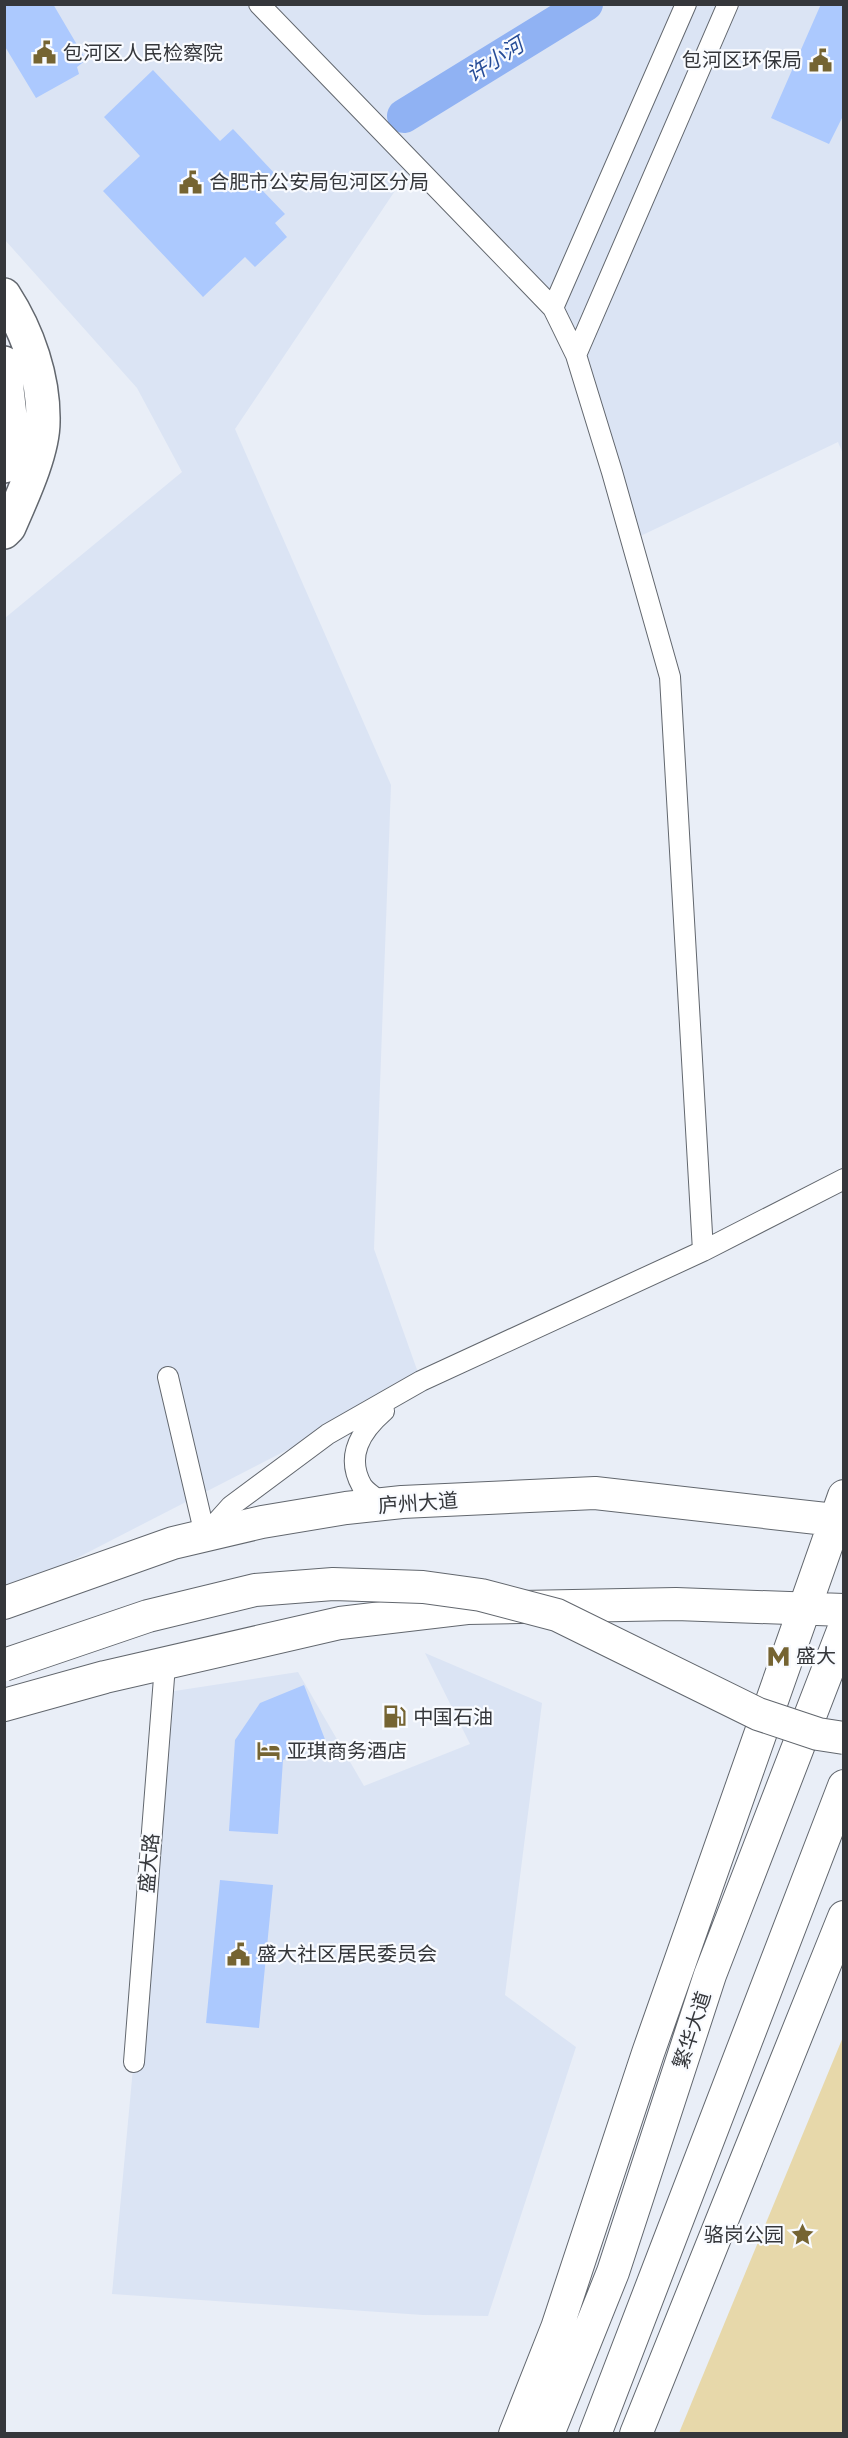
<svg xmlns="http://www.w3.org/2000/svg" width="848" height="2438" font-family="'Roboto Serif','Noto Sans SC',serif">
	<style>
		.built { fill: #dbe4f4 }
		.green { fill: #e7d8aa }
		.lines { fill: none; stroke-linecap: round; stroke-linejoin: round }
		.river { stroke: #90b2f3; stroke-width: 34 }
		.building { fill: #acc9fe }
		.minor-casing { stroke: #62676e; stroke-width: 22 }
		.primary-casing { stroke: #62676e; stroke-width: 34 }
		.motorway-casing { stroke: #62676e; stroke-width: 36 }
		.minor { stroke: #fff; stroke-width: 20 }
		.primary { stroke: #fff; stroke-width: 32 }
		.motorway { stroke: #fff; stroke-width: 33 }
		.primary-bridge-casing { stroke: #62676e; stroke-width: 34; stroke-linecap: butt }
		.primary-bridge { stroke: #fff; stroke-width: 32 }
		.labels { text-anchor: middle; stroke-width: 4.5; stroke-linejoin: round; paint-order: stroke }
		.poi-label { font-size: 20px; fill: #35373b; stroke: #f9fbff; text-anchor: start }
		.street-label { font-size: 20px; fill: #35373b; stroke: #f9fbff }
		.water-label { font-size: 21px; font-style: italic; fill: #264c97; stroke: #f9fbff }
	</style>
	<rect width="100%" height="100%" fill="#e9eef7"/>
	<path class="built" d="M5,5H843V454L838,442L632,540L553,308L413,164L235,429L391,785L374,1249L421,1381L5,1595V618L182,472L137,388L5,240Z
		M425,1653L542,1703L505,1995L576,2047L488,2316L423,2315L112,2294L168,1692L298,1672L364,1786L470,1744Z"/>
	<path class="green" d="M843,2037V2433H679Z"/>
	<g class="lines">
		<path class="river" d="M404,116L586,4"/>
	</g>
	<path class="building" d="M4,4H53L86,60L77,67L79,74L36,98L4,45Z
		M821,4H843V116L829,144L771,118Z
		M153,70L220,141L233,129L276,175L261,189L285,214L275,223L287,237L255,267L245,257L203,297L103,191L140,156L104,117Z
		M304,1685L326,1742L283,1760L278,1834L229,1831L235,1740L260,1703Z
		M220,1880L273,1885L259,2028L206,2023Z"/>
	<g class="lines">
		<defs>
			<path id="minor" d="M259,4L553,308L576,355L612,472L670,677L703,1251
				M553,308L686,4
				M576,355L728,4
				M168,1377L205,1535
				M384,1504C377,1499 367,1493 362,1486C345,1456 361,1431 384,1411
				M205,1535L231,1506L328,1434L421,1381L703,1251L844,1179
				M134,2062L165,1665"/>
			<path id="primary" d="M4,1603L173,1543L262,1522L346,1508L402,1502L595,1493L844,1521
				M4,1705L105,1677L340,1623L467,1608L676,1604L844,1610
				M515,2434L557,2328L648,2053L844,1496
				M548,2434L613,2272L710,1975L844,1628
				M595,2434L844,1786
				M636,2434L844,1917"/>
			<path id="motorway" d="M4,295C28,332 44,378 43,422C43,453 21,499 9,527L4,532
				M4,363L12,433L4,466"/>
		</defs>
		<use href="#minor" class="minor-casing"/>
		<use href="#primary" class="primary-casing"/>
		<use href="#motorway" class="motorway-casing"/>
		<use href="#minor" class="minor"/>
		<use href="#primary" class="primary"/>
		<use href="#motorway" class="motorway"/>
		<defs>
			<path id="primary-bridge" d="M4,1665L148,1616L255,1590L333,1584L423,1587L481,1595L557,1615L758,1714L818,1734L844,1738"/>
		</defs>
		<use href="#primary-bridge" class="primary-bridge-casing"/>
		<use href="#primary-bridge" class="primary-bridge"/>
	</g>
	<defs>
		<symbol id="civic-bare" viewBox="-9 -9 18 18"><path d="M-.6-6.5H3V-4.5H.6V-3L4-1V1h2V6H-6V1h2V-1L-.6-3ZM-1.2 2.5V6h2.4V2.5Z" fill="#756432" stroke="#f9fbff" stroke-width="2.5" paint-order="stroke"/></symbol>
		<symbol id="metro-bare" viewBox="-9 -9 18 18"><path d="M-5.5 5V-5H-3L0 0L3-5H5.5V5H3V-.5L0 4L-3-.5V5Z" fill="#756432" stroke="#f9fbff" stroke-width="2.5" paint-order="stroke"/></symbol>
		<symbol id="fuel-bare" viewBox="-9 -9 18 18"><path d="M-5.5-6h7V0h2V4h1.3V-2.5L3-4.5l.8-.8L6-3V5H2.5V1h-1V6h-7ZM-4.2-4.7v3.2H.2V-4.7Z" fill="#756432" stroke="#f9fbff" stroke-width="2.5" paint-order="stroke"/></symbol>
		<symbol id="hotel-bare" viewBox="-9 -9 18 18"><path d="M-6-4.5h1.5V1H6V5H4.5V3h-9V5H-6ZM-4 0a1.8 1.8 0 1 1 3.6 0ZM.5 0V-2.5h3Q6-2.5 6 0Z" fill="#756432" stroke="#f9fbff" stroke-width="2.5" paint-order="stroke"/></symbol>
		<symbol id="sight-bare" viewBox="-9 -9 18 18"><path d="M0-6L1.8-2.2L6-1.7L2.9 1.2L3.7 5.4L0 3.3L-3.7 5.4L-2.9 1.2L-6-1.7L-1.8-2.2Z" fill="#756432" stroke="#f9fbff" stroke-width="2.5" paint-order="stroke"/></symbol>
	</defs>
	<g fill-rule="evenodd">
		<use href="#civic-bare" x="28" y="36" width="33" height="33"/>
		<use href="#civic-bare" x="804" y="44" width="33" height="33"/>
		<use href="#civic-bare" x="174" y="166" width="33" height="33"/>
		<use href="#metro-bare" x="762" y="1640" width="33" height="33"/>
		<use href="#fuel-bare" x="378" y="1700" width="33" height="33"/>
		<use href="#hotel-bare" x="252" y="1734" width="33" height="33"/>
		<use href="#civic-bare" x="222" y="1938" width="33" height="33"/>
		<use href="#sight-bare" x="786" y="2218" width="33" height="33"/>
	</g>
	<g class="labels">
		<g class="poi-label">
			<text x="63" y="60">包河区人民检察院</text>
			<text x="802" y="67" text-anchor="end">包河区环保局</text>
			<text x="209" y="189">合肥市公安局包河区分局</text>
			<text x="796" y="1663">盛大</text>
			<text x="413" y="1724">中国石油</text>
			<text x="287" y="1758">亚琪商务酒店</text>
			<text x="257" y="1961">盛大社区居民委员会</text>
			<text x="784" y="2242" text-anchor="end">骆岗公园</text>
		</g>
		<g class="street-label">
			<text transform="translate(418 1503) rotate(-4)" y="7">庐州大道</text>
			<text transform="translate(149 1863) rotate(-85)" y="7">盛大路</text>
			<text transform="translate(692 2030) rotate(-72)" y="7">繁华大道</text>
		</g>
		<g class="water-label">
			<text transform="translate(495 60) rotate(-32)" y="7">许小河</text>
		</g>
	</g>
	<rect width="848" height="2438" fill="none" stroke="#35373b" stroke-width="12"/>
</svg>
